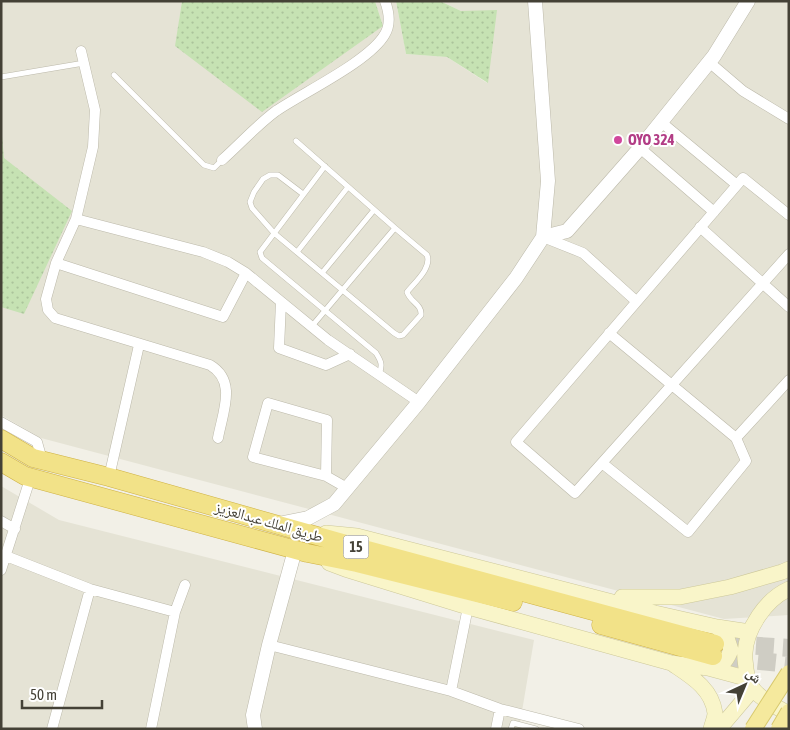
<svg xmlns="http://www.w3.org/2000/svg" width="790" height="730" font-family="'Asap Condensed','Noto Naskh Arabic',sans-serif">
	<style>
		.residential { fill: #e5e3d5 }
		.grass { fill: url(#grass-dots) }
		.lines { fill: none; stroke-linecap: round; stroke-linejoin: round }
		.trunk-tunnel { stroke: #cfcdc4; stroke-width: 18; stroke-dasharray: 18 9; stroke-linecap: butt }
		.service-casing { stroke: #bcb9aa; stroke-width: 6 }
		.minor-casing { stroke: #bcb9aa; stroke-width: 11 }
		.tertiary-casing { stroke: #bcb9aa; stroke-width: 15 }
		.secondary-casing { stroke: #cdc89a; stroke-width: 16 }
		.trunk-casing { stroke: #ceb144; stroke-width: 19 }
		.service { stroke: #fff; stroke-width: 5 }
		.minor { stroke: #fff; stroke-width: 10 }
		.tertiary { stroke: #fff; stroke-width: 14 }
		.secondary { stroke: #f9f5c9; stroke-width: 15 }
		.trunk { stroke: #f2e288; stroke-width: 18 }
		.primary-bridge-casing { stroke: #d8c96e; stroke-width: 18; stroke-linecap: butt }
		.primary-bridge { stroke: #f5e99d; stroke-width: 16 }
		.hotel-dot { fill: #d1479c; stroke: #fff; stroke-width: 2 }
		.labels { text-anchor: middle; stroke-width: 4; stroke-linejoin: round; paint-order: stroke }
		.shield { fill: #fff; stroke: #7c7a72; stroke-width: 1 }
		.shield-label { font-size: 14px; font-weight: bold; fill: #444136 }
		.hotel-label { font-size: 15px; font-weight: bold; fill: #b23c85; stroke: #fff; text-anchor: start }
		.street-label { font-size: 15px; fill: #444136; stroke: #fff }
	</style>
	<defs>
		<pattern id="grass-dots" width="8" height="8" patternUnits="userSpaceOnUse" patternTransform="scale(1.25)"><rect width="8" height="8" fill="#c6e2b3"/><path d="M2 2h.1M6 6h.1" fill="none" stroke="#abc39b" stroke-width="1.8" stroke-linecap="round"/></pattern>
	</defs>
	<rect width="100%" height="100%" fill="#f2f0e7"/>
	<path class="residential" d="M1,1H182L179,21L383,26L375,1H396L406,54L447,57L487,83L461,11L440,1H789V615L724,619L41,438L1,415Z
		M1,486L59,520L534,640L519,729H1Z"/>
	<path class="grass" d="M182,1H375L383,26L262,112L175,46Z
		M396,1H440L461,11L497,10L488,83L447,57L406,54Z
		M1,125L4,158L72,211L24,314L1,307Z"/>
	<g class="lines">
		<path class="trunk-tunnel" d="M729,644L789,648
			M731,658L789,664"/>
		<defs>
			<path id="service" d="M114,75L204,165L214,168L222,160
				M1,77L84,63
				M296,141L395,228
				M325,166L260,252L262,258L376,353C381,361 383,365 379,374
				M303,194L278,175H270L263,179L254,192L250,202L252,208L274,233L394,333L399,336L403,335L421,315C422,304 410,302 407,292C415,282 432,268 427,255L395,228L312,326
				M297,252L348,187
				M322,273L374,210
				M511,729L513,723L536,729"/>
			<path id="minor" d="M81,51L95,110L93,147L76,219L56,263L46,299L48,310L55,318L210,365C237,381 223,411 218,438
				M709,62L743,91L789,119
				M661,122L737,185
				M640,148L714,212
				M222,160C240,144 257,125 276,111C304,92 370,61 385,34C391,24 389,12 385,1
				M789,215L743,178L516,442L575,493L789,254
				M76,219L203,252L228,262L246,273L328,340L419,402
				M700,227L789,307
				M543,237L583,253L636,301
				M56,263L223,317L246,273
				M281,302L279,348L326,365L350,354
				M609,333L736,438
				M1,422L37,442L42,460
				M602,463L688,532L746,461L736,438L789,380
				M326,476L253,457L268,403L327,420L326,476L347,488
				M109,477L139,345
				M1,521L15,529
				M6,556L90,589L175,612
				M1,570L31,476
				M269,645L451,691L500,709L579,729
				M451,691L468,607
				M52,729L90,589
				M151,729L175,612L185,585
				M496,729L500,709"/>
			<path id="tertiary" d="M543,237L567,231L640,148L714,56L748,1
				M278,524L308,518L334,504L419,402L516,278L543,237L548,181L535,1
				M255,729L253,715L269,645L295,550"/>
			<path id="secondary" d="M326,533L357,536L655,613L717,627L750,632
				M329,563L345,569L468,607L671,663L708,668L749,679
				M789,589C766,599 746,629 745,653C744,658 746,664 746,669C747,676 749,685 754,690C763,701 777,707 789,714
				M622,597H680L730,587L782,572L789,569
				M674,665C692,677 712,689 715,713C715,718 712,724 711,729
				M708,668C723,665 725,664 731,650L727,638L717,627
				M719,729L753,689"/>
			<path id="trunk" d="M1,439L33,458L109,477L367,550L715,644
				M1,462L25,476L307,553L357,563L513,602
				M601,625L713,656"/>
		</defs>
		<use href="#service" class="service-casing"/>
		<use href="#minor" class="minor-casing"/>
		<use href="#tertiary" class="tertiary-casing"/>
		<use href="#secondary" class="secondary-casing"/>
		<use href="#trunk" class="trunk-casing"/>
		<use href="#service" class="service"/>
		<use href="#minor" class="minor"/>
		<use href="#tertiary" class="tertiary"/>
		<use href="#secondary" class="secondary"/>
		<use href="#trunk" class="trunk"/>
		<defs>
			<path id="primary-bridge" d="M753,729L789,673
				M779,729L789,712"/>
		</defs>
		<use href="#primary-bridge" class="primary-bridge-casing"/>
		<use href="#primary-bridge" class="primary-bridge"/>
	</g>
	<circle class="hotel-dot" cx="618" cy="140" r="5"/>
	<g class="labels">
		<rect class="shield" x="343.5" y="535.5" width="25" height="23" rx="4"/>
		<g class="shield-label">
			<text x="356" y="552">15</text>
		</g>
		<g class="hotel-label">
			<text x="628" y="145">OYO 324</text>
		</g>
		<g class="street-label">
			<text transform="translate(269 522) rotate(16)" y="5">طريق الملك عبدالعزيز</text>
		</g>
	</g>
	<rect width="790" height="730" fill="none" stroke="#444136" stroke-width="5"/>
	<g transform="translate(745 685) rotate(44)" stroke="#ffffff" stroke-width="4" paint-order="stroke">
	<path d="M0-4L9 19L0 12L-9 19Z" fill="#444136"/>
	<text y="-8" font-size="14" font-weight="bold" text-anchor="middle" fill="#444136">ش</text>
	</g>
	<path d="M22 700v8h80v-8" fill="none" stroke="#444136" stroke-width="2.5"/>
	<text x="30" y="700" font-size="15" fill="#444136" stroke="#ffffff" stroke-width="4" paint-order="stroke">50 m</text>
</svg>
